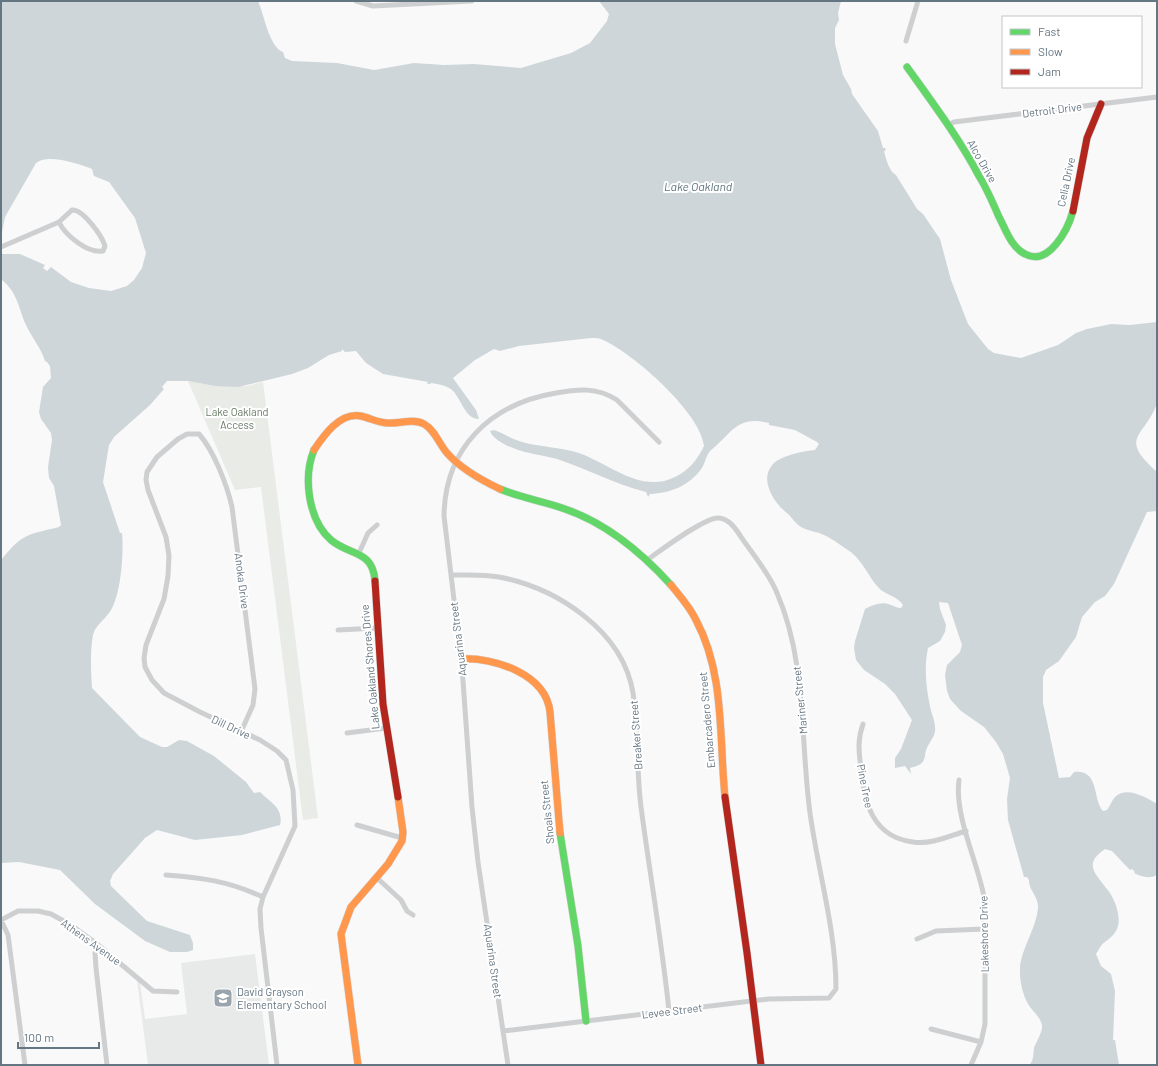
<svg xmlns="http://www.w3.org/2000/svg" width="1158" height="1066" font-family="Barlow,sans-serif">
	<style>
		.built { fill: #e8e9e9 }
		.green { fill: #e8ebe6 }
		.water { fill: #ced6d9 }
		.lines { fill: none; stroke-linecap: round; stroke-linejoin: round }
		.fast-casing { stroke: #d5d6d7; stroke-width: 8 }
		.slow-casing { stroke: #d5d6d7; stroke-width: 8 }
		.jam-casing { stroke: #d5d6d7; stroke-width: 8 }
		.street { stroke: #cecfd0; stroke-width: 5 }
		.fast { stroke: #63d668; stroke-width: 7 }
		.slow { stroke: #ff974d; stroke-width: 7 }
		.jam { stroke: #b3261e; stroke-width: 7 }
		.labels { text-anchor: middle; stroke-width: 4; stroke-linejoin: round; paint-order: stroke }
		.street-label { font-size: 11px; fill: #657683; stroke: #fff }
		.park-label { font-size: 11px; fill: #687a64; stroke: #fff }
		.poi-label { font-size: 11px; fill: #657683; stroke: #fff; text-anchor: start }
		.water-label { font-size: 12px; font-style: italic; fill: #60757c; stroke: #fff }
	</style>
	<rect width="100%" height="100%" fill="#f9f9f9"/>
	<path class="built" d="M255,954L269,1065H148L137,980L140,982L145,1019L187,1014L181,963Z"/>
	<path class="green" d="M188,381L215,386H247L263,382L318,818L303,820L261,487L235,490Z"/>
	<path class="water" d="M1,1H258C264,14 269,47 283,52L285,58L292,61L337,63L374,70L414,63L444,65L474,64L521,68L571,53L590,43L607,21L609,14L599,1H841L838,13L839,20L835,28V44L843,75L851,89L852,94L878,131L883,148H885L886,150L884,151C886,159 889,171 896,175L917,209L923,214L940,239L951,280L968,324L988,349L994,353L1021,358L1058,345L1076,333L1087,329L1111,324L1130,325L1157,322V403C1145,438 1117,436 1157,472V511L1147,512L1114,584L1105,596L1095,602L1082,617L1076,637L1059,661L1046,670L1043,677V703L1059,778L1070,777L1074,772C1100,769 1092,799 1103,811L1107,810C1110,806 1111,802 1115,797C1127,786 1145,797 1157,804V875C1149,879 1142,877 1134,873L1135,872L1132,869L1130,870L1128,868L1112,851L1105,849C1083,864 1095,873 1107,889C1114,897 1121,915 1118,926C1116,934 1110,938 1105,942C1101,944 1098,951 1096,954L1101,966L1111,974L1115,991L1113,1040H1115L1119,1065H1029C1034,1061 1033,1054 1034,1048C1036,1042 1041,1035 1042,1028C1043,1019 1032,1011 1028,1004C1023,995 1020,983 1020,972C1019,952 1036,930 1038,908C1039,897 1028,889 1029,880L1027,877H1024L1008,820L1007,799L1010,778L1003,754L996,742L984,727L961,711L950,699L947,691L945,675L947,665L960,652L962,645L948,603L939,602L940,609L946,625L945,632L940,641L928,648C924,667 926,688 930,706C931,713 935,720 935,727C936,735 932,738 929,744C921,756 931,763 910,768L911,774L905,766L895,768V758L901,749L912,720L895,694L885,684L864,670L856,660L854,648L855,641L865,609C873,605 882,601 891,605C895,606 897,608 901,608L903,605C898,597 889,596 881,590C868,578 865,562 848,550C840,545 829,536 819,533C813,531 806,530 801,527C796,524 792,518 788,514C775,504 758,480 773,464C782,455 804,451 815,450L819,444L817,442L795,430L769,425V423C736,415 732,434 710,451C706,456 705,463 702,468C689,486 671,493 650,494L648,497L646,492C615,484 587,469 557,459C543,455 527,454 513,448C506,446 492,438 490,431L494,430C503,433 512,439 522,442C540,447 560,447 579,453C610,464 641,494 675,477C688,471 698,459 704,446C701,413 633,353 603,340C600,338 595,338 591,338L519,346L500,351L494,349L475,360L453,378L476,410L479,419C463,419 461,394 449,388C444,385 437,384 431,383L430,384H427L428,382L383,374L366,363L356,351L345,352L342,349V351L329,355L308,368L292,374L238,387L215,386L188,381H167L162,387L164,389L150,405L114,437L109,445L103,482L120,533H122C124,552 121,598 109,613C104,620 95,626 93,635C90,651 91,671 92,688L140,737L162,747H167L179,740L187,741L214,756L246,782L254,793L260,792C270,802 284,808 280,825L242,835L195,840L157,830L145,838L113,874L110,881L111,886L147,921L190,935L193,943V950L187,952H170L145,941L95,904L60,870L19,862L1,863V560C23,533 27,535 59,527L61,525L54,486L49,478L48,467L52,440L51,433L41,419L39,412L43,387L51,378L50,366L47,362L45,361C41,348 32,338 26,325C18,307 18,293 1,279V254H20L45,265L43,268L47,271L51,267L71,282L89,288L111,291L127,286L134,280L142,268L146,253L135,218L109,182L94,176L92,169C80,164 47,153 36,163L5,217L1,237Z"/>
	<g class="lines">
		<defs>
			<path id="fast" d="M907,67C932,102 959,138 979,176C987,189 993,203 999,217C1006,230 1011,247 1025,254C1049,267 1068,229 1073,211
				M314,450C303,477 308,520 331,540C350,556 373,550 375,581
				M500,489C521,498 543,501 565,509C606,523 642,553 671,585
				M560,833L578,946L586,1021"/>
			<path id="slow" d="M314,450C324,435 340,412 361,416C370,418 378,423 388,423C399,424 413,418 424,424C435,430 439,444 447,453C461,469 481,480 500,489
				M671,585C680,596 690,607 696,620C725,674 719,738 725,797
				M461,659C494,657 546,674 550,712L560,833
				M358,1065L341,934L351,907L388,864L402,841L403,832L398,797"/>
			<path id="jam" d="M1073,211L1087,138L1101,104
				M375,581L383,704L398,797
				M725,797L747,953L761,1065"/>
		</defs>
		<use href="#fast" class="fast-casing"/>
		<use href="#slow" class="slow-casing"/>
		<use href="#jam" class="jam-casing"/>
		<path class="street" d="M356,1L373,6L472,1
			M906,41L918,1
			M948,125L954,122L1157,97
			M72,210C83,209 102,236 105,246L103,251C88,254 65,235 59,222Z
			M1,247L59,222
			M359,553L368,533L377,525
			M451,575C467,575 483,574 499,577C557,588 623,631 633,693C639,731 636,769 641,807C650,875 662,943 669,1011
			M338,630L377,628
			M863,724C857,741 859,752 861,769C864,803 873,837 913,842C931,845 949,836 966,831
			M241,732L253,705L255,689L232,507C227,485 214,451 199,434H187L178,439L157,457L147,472L146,480L148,490L166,537L169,556L168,576L164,599L146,645L144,658L145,667L152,680L164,693L200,712L260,740L277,751L286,760L293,790L295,826L263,897L260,909L261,928L277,1065
			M347,733L386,728
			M959,780C954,817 979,864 985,902V1024L981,1042L971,1065
			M357,825L402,838
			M166,875C204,878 228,881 263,897
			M376,877L401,900L407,911L413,915
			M917,939L936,931L984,929
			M97,944L95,953L96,968L107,1065
			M931,1029L981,1042
			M503,1031L769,999L829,998L836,989C836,930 818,871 810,813C800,739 807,662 777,593C770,576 757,559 746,544C739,535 732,519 719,518C706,516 660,551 647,560
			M25,1065L8,935L1,920L18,911H38L51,914L71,925L97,944L153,991L177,992
			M508,1065L478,862L472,807L462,667L444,516C445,448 490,404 556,393C578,389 597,387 617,400L659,442"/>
		<use href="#fast" class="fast"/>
		<use href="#slow" class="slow"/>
		<use href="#jam" class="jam"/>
	</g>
	<defs>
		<symbol id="school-square" viewBox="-11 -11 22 22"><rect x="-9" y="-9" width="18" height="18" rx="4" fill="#99a4ac" stroke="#fff"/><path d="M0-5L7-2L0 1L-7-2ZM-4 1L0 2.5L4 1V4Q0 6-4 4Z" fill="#fff"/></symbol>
	</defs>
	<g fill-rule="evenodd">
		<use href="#school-square" x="212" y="987" width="22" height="22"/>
	</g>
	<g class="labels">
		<g class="street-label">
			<text transform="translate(1052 110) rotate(-7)" y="4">Detroit Drive</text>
			<text transform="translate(982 161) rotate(60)" y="4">Alco Drive</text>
			<text transform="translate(1066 182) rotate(-78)" y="4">Celia Drive</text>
			<text transform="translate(242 581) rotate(83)" y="4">Anoka Drive</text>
			<text transform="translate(458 639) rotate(-97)" y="4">Aquarina Street</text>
			<text transform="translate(370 667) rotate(-95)" y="4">Lake Oakland Shores Drive</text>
			<text transform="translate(800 700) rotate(-96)" y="4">Mariner Street</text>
			<text transform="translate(707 720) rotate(-95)" y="4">Embarcadero Street</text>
			<text transform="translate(231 727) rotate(25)" y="4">Dill Drive</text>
			<text transform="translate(636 735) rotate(-94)" y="4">Breaker Street</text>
			<text transform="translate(865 786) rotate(79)" y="4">Pine Tree</text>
			<text transform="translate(547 812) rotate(-96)" y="4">Shoals Street</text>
			<text transform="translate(984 934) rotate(-91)" y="4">Lakeshore Drive</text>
			<text transform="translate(91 942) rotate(36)" y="4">Athens Avenue</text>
			<text transform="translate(493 961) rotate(82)" y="4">Aquarina Street</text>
			<text transform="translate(672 1011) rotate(-7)" y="4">Levee Street</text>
		</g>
		<g class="park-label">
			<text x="237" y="416">Lake Oakland<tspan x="237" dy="13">Access</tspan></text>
		</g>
		<g class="poi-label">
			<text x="237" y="996">David Grayson<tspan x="237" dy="13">Elementary School</tspan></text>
		</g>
		<g class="water-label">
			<text x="698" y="191">Lake Oakland</text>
		</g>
	</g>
	<rect width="1158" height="1066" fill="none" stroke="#657683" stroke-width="4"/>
	<rect x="1002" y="16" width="140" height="72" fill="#ffffff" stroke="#c1c8cd"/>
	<rect x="1010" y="29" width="20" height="6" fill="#63d668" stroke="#c1c8cd"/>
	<text x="1038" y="36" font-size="12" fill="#657683">Fast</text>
	<rect x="1010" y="49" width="20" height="6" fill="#ff974d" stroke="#c1c8cd"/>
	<text x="1038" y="56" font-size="12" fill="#657683">Slow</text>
	<rect x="1010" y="69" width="20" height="6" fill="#b3261e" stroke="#c1c8cd"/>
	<text x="1038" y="76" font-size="12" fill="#657683">Jam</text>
	<path d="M18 1042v6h81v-6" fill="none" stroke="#657683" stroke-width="2"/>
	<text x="24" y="1042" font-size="12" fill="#657683" stroke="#ffffff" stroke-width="3" paint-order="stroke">100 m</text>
</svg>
